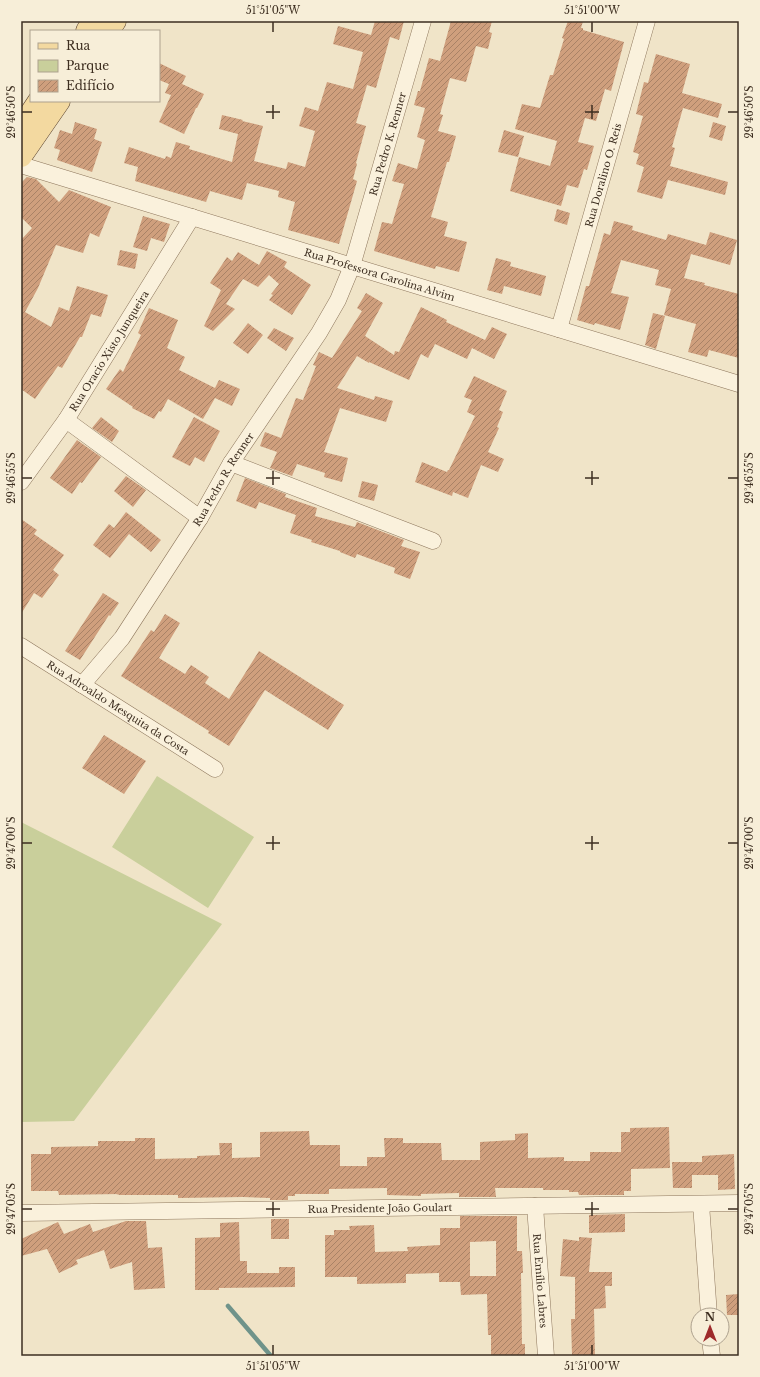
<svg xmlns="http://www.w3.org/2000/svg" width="760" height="1377" font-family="'Libre Baskerville',serif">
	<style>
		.green { fill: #c9cf9b }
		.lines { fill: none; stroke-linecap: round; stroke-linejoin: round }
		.stream { stroke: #6f938a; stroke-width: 4.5 }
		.building { fill: url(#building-hatch); fill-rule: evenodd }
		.street-casing { stroke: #8d765c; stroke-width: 17 }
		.primary-casing { stroke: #5b4430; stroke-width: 23 }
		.street { stroke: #faf1dc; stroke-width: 16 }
		.primary { stroke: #f3d9a0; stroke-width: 22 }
		.ticks { fill: none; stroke: #3d2e20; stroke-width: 1.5 }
		.labels { text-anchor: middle; stroke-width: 3; stroke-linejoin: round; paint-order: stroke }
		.street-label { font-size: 10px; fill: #3d2e20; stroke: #f7eed8 }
		.neatline { fill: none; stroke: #3d2e20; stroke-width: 1.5 }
		.ticks-label { font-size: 10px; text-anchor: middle; fill: #3d2e20 }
	</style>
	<defs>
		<pattern id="building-hatch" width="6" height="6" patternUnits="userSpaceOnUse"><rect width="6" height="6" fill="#cf9f7d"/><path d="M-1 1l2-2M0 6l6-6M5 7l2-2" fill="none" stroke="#a98266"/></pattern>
	</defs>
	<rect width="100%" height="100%" fill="#f0e4c8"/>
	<path class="green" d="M157,776L254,837L208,908L112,847Z
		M21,822L222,924L74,1121L21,1122Z"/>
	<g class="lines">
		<path class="stream" d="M228,1306L271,1356"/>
	</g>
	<path class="building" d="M375,21H404L399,40L390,37L376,88L367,85L356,123L366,126L356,163L357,164L353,179L357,181L339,244L288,230L295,202L278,197L279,191L247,183L242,200L210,191L206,202L135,181L138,167L124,163L129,147L165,159L166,156L171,158L176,142L190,146L189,149L232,162L238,134L219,129L222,115L243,120L242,121L263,126L254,161L286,169L288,162L305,167L315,131L299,126L305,107L318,111L327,82L353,89L363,52L333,44L338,26L371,35Z
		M451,21H492L489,32L492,33L488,49L476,46L466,82L450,78L440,114L443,115L438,131L456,136L449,162H447L431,217L448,222L444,236L467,242L459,272L436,266L435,269L374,251L382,222L392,224L404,184L392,181L398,163L417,169L425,140L417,137L425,108L414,105L418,91H420L429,58L440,61Z
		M568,21H583L581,28H583V30L624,42L611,91L605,89L596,121L585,118L578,142L594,146L587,170L584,169L578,188L567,185L561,206L510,191L519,157L550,166L557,141L515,129L522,104L540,108L550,75H553L564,39L562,38Z
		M656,54L690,64L682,93L722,104L718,118L683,108L672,147L675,148L670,166L728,182L725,195L668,180L662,199L637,192L644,167L636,164L639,154L633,152L643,116L636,114L644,82L648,83Z
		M159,63L186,76L182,84L204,94L197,108H196L184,134L159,122L171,95L165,93L169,84L159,80Z
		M75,122L97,129L94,139L102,142L92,172L57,160L60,150L54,148L60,130L72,134Z
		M713,122L726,126L722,141L709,137Z
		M504,130L524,136L518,157L498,152Z
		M27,177L36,179L59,202L69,190L111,207L99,237L90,233L83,253L56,245L38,288L25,312L51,327L59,307L69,311L77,286L108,295L101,317L91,314L82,337H80L62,368L58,366L35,399L21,389V240L32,228L21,217V183Z
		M557,209L570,213L567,225L554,221Z
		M143,216L170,224L164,242L151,238L147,251L133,247Z
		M614,221L633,226L632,230L666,240L668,234L706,245L710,232L737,240L730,265L691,254L684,278L705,283L704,285L739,294V358L709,350L707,357L688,352L696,324L664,315L671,289L655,285L659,270L621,260L611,293L629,297L620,330L595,323L594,325L577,320L586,286H589L604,233L610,235Z
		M120,250L138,254L135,269L117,265Z
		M267,251L287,262L284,267L311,285L292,315L269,300L273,295L271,294L279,284L269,275L258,287L243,279L226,304L235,309L213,331L204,326L221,290L210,283L227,257L232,261L238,252L259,265Z
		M496,258L511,262L510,266L546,276L541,296L504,286L502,294L487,290Z
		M366,293L383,303L365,336L394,355L395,351L399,352L421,307L447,320L446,322L485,340L492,327L507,334L494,359L472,348L467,359L435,344L428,358L421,354L409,380L369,362V363L357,356L337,388L374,400L375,396L393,401L386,422L340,408L324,452L348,458L342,482L324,477L325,473L297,464L292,476L270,468L277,452L260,446L265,432L281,438L296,398L303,400L316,366L313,365L319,352L332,358L362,311L357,308Z
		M149,308L178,320L167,348L185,357L179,370L215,388L219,380L240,389L232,406L215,398L203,419L168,399L161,412L159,411L154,419L132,408L133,407L106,389L120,369L123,372L141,335L138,333Z
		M653,313L665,316L656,349L645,345Z
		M248,323L263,335L248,354L233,343Z
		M274,328L294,338L286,351L267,338Z
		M474,376L507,391L499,410L503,412L497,427L499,428L488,452L504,459L498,472L481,465L468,498L453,492L452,496L415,482L422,462L447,472L448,470H449L475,416L467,412L472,400L464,397Z
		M101,417L119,431L112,442L92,428Z
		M194,417L220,431L204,462L195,457L190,466L172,457Z
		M77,440L101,457L82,483L80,482L72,494L50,478Z
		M126,476L146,490L133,507L114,491Z
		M245,478L286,494L285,497L317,508L315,516L355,527L357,522L404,540L401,546L420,552L410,579L394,573L395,568L357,554L355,558L340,552V551L311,542L312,540L290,533L296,515L259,502L256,509L236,501Z
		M362,481L378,485L374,501L358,497Z
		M126,512L161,540L151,552L129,534L110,558L93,545L109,524L114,528Z
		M21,519L37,530L34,534L64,555L53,570L59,575L42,598L34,593L21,614Z
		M103,593L119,603L110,616L109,615L80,660L65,651Z
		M165,614L180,623L159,658L185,674L191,665L209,677L205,683L229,699L259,651L344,705L328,730L265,690L229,746L208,733L209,731L121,676L151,630L154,632Z
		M104,735L146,761L124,794L82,768Z
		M669,1127L670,1168L631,1169V1191H624V1195H579L578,1192H569V1190H543V1188H495L496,1197H459V1193L421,1194V1196L387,1195V1188L329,1189V1194H295V1196H288V1200H270V1198L243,1197L178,1198V1195H116L120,1194L59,1195L58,1191H31V1154H51V1147L98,1146V1141H135V1138H155V1159L197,1158V1156L220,1155L219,1143H232V1158L260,1157V1132L309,1131L310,1145H340V1166H367V1157H385L384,1138H403V1143H441L442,1160H480V1142L515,1140V1134L528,1133V1158L564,1157V1161H590V1152H621V1132H630V1128Z
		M734,1154L735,1189L718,1190V1175H692V1188H673L672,1162H702V1156Z
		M625,1214V1232L589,1233V1215Z
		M460,1216H517V1251H522L523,1273H521L522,1344H525V1356H491V1335H488L487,1294L461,1295L460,1282H439V1273L406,1274V1283L357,1284V1277H325V1235H334V1230H350L349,1226L374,1225L375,1252L408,1251L407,1247L440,1245V1228H460ZM496,1241V1276H470V1242Z
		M271,1219H289V1239H271Z
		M126,1221H146L148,1248L162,1247L165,1288L134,1290L132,1262L110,1269L104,1250L76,1260L78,1264L59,1273L47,1249L21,1256V1239L58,1222L64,1234L90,1224L93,1232Z
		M239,1222L240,1261H247V1273H279V1267H295V1287L219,1288V1290H195V1238L220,1237V1223Z
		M579,1237L592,1238L589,1272H612V1286H605L606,1308L594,1309L595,1356H572L571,1319H575V1277L560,1276L563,1239L579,1241Z
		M739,1294V1315H727L726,1295Z"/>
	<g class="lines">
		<defs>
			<g id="street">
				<path id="s1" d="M21,165L739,384"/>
				<path id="s2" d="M559,329L647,21"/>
				<path d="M66,420L200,518"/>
				<path d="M231,463L433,541"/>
				<path id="s3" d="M21,482L66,420L192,217"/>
				<path id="s4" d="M21,646L215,769"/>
				<path id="s5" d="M82,685L122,638L200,518L231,463L319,333L338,300L352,266L423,21"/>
				<path d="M701,1204L709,1315"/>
				<path id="s6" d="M535,1206L546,1356"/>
				<path id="s7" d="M21,1213L739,1203"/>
				<path d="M710,1339L712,1356"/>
			</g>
			<path id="primary" d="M87,31L93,21
				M108,31L115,21
				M21,128L39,101
				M21,156L59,101"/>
		</defs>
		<use href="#street" class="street-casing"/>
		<use href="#primary" class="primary-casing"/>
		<use href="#street" class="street"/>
		<use href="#primary" class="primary"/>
	</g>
	<path class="ticks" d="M273,22V32M592,22V32M273,105V119M592,105V119M22,112H32M266,112H280M585,112H599M728,112H738M273,471V485M592,471V485M22,478H32M266,478H280M585,478H599M728,478H738M273,836V850M592,836V850M22,843H32M266,843H280M585,843H599M728,843H738M273,1202V1216M592,1202V1216M22,1209H32M266,1209H280M585,1209H599M728,1209H738M273,1345V1355M592,1345V1355"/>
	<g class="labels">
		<g class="street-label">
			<text dy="4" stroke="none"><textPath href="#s5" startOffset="627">Rua Pedro K. Renner</textPath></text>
			<text dy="4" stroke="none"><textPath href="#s2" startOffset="160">Rua Doralino O. Reis</textPath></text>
			<text dy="4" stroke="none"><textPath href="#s1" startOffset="375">Rua Professora Carolina Alvim</textPath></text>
			<text dy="4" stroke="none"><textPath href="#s3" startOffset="158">Rua Oracio Xisto Junqueira</textPath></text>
			<text dy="4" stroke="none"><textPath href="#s5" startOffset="250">Rua Pedro R. Renner</textPath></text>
			<text dy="4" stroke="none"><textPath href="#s4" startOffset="115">Rua Adroaldo Mesquita da Costa</textPath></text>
			<text dy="4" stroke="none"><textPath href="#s7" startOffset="359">Rua Presidente João Goulart</textPath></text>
			<text dy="4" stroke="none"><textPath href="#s6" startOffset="75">Rua Emílio Labres</textPath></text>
		</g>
	</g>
	<rect width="760" height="1377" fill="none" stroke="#f7eed8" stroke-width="44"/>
	<rect x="30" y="30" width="130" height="72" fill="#f7eed8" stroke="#ada18e"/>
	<rect x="38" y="43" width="20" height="6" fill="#f3d9a0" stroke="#ada18e"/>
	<text x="66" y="50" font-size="12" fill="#3d2e20">Rua</text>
	<rect x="38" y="60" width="20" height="12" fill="#c9cf9b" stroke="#ada18e"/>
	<text x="66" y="70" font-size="12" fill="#3d2e20">Parque</text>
	<rect x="38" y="80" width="20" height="12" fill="url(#building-hatch)" stroke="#ada18e"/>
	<text x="66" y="90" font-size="12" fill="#3d2e20">Edifício</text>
	<g transform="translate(710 1327)"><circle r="19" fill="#f7eed8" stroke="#ada18e"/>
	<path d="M0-3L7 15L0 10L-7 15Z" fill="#9e2a2b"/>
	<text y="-6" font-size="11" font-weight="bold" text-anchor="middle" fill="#3d2e20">N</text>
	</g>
	<rect x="22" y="22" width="716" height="1333" class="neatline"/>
	<g class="ticks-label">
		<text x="273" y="14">51°51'05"W</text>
		<text x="592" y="14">51°51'00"W</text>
		<text transform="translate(11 112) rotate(-90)" y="4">29°46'50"S</text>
		<text transform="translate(749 112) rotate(-90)" y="4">29°46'50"S</text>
		<text transform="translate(11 478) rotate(-90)" y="4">29°46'55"S</text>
		<text transform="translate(749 478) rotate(-90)" y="4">29°46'55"S</text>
		<text transform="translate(11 843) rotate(-90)" y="4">29°47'00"S</text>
		<text transform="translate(749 843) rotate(-90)" y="4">29°47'00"S</text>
		<text transform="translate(11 1209) rotate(-90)" y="4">29°47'05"S</text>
		<text transform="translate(749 1209) rotate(-90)" y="4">29°47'05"S</text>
		<text x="273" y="1370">51°51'05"W</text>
		<text x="592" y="1370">51°51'00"W</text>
	</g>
</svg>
